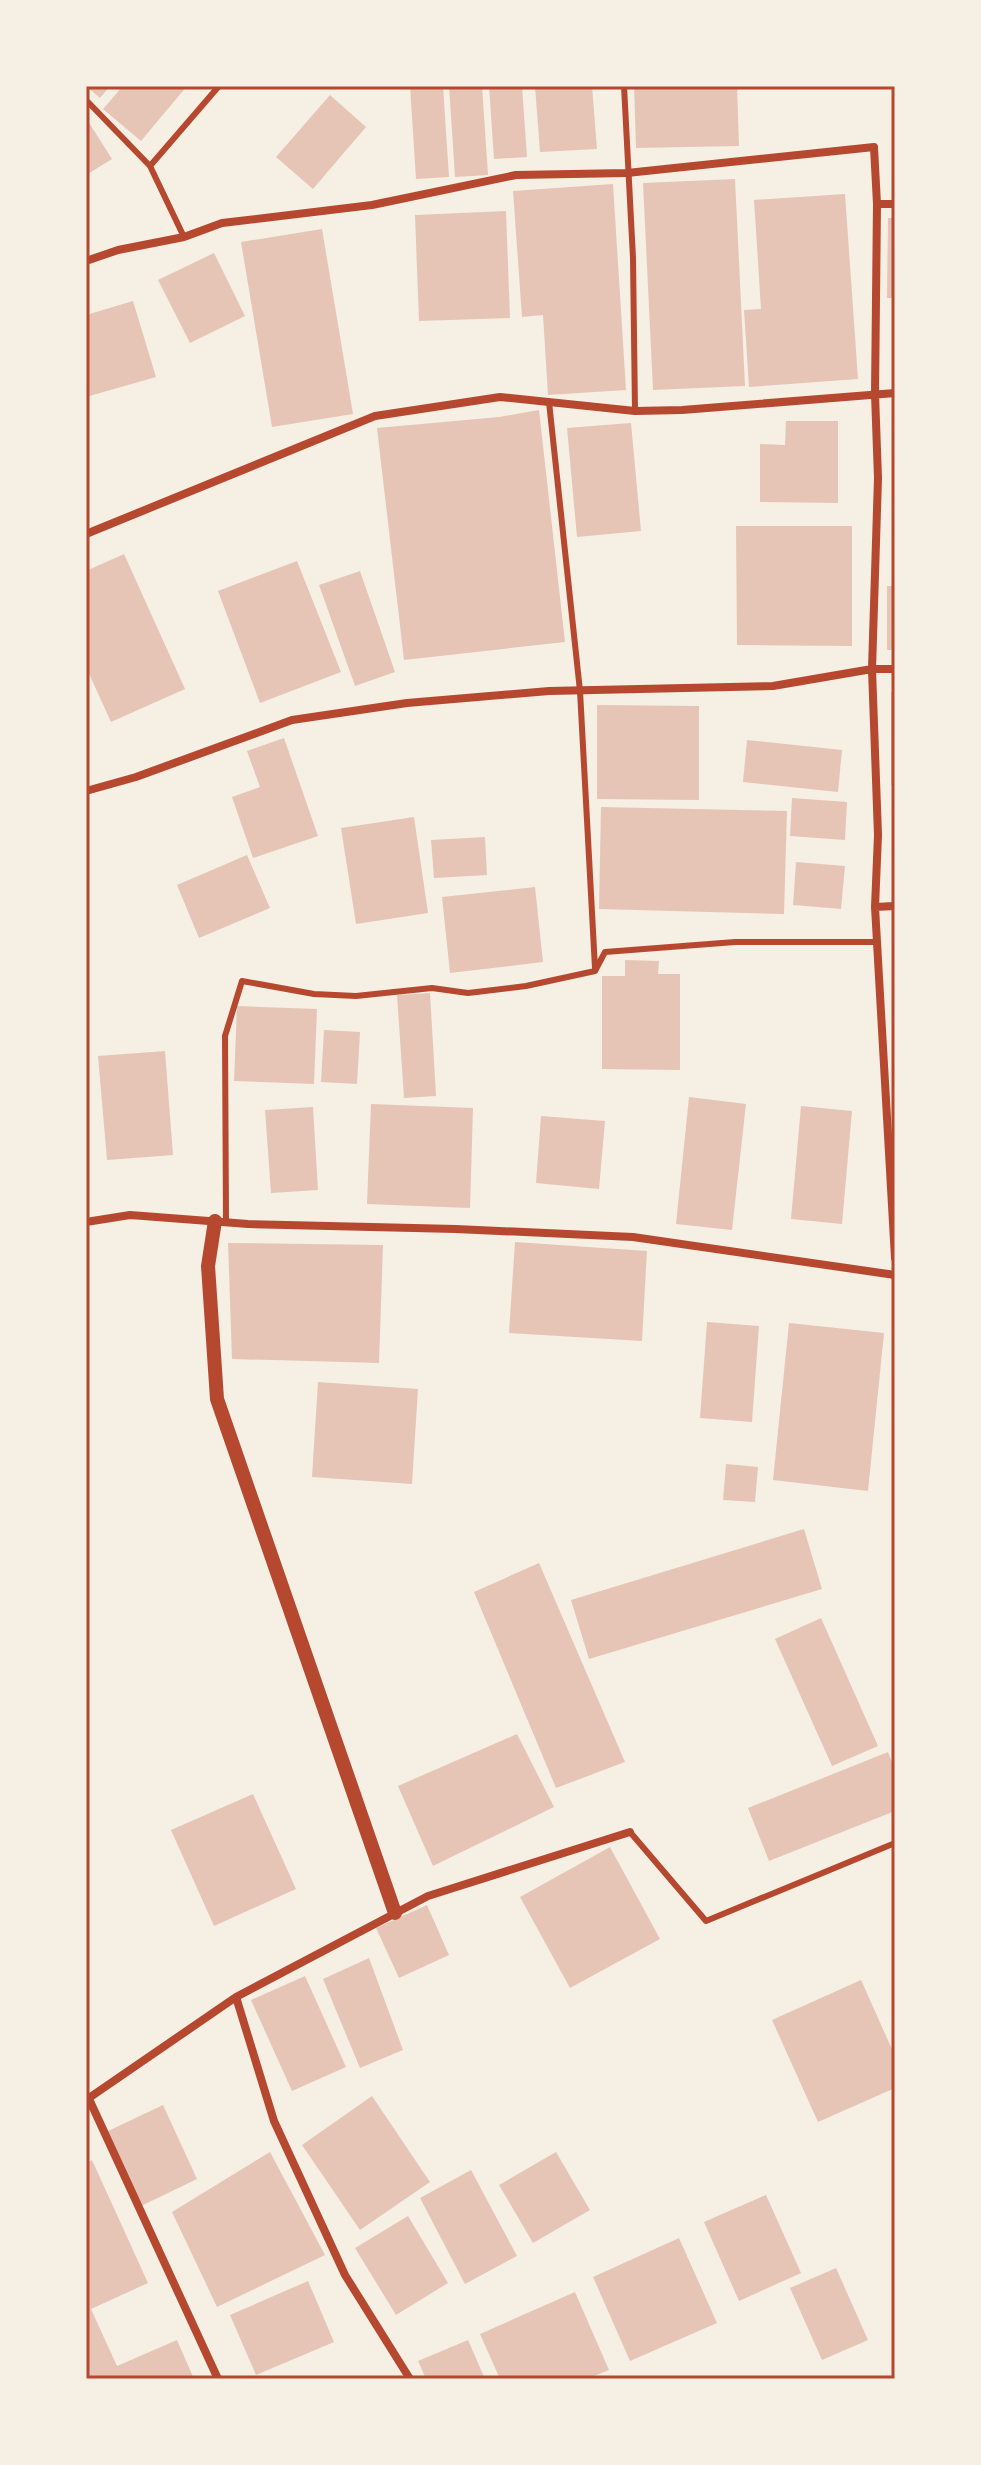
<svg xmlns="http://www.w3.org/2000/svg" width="981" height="2465" font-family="Poppins,sans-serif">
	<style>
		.building { fill: #e6c5b7 }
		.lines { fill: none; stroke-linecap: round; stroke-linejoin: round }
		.service { stroke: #b5482f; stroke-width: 6 }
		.minor { stroke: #b5482f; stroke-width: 8 }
		.tertiary { stroke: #b5482f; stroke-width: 14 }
		.neatline { fill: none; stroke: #b5482f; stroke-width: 3 }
	</style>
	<rect width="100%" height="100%" fill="#f6efe4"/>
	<path class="building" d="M86,86H110L100,98Z
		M123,86H187L141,141L103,109Z
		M410,86H443L449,177L416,179Z
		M449,86H482L488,175L455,177Z
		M489,86H522L527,157L494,159Z
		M535,86H592L597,149L540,152Z
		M634,86H737L739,146L636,148Z
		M330,95L366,127L313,189L276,157Z
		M86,118L112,159L86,175Z
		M735,179L745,386L653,390L643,183Z
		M613,184L626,390L548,395L543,315L522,317L513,191Z
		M845,194L858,379L749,387L744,310L761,309L754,200Z
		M506,211L510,318L419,321L415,215Z
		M888,218H895V298H887Z
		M322,229L353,414L272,427L241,242Z
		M214,253L245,316L190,343L158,280Z
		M133,301L156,377L86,397V315Z
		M539,410L565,642L404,660L377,428L499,417Z
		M786,421H838V503L760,502V444L785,445Z
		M631,423L641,531L577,537L567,428Z
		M736,526H852V646L737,645Z
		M124,554L185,689L111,722L86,667V571Z
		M297,561L341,672L260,703L218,591Z
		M360,571L395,672L355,686L319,585Z
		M887,586H895V650H887Z
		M891,692H895V785H891Z
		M597,705L699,706V800L597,799Z
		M284,738L318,836L253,858L232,797L260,787L247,751Z
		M747,740L842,750L838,792L743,782Z
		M792,798L847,802L845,840L790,836Z
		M601,807L787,811L784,914L599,909Z
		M414,817L428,913L356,924L341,828Z
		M485,837L487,875L434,878L431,840Z
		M247,855L270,908L199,938L177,885Z
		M796,862L845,866L841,909L793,905Z
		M535,887L543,962L450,973L442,897Z
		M625,960L659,961L658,974H680V1070L602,1069V976H625Z
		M430,993L436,1096L404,1098L397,995Z
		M237,1006L317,1009L314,1084L234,1081Z
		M324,1030L360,1032L357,1084L321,1082Z
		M165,1051L173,1155L107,1160L98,1056Z
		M689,1097L746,1104L732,1230L676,1224Z
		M371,1104L473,1108L470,1208L367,1204Z
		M801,1106L852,1111L842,1224L791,1219Z
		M313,1107L318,1190L271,1193L265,1110Z
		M541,1116L605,1121L599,1189L536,1183Z
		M515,1242L647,1251L642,1341L509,1333Z
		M228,1243L383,1245L379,1363L232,1359Z
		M707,1322L759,1326L752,1422L700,1418Z
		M789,1323L884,1333L868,1491L773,1480Z
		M318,1382L418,1389L412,1484L312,1477Z
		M726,1464L758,1467L755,1502L723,1500Z
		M804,1529L822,1589L589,1659L571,1600Z
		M539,1563L625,1762L556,1788L474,1592Z
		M821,1618L878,1746L832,1766L775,1639Z
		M517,1734L554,1807L433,1866L398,1786Z
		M888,1752L895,1770V1811L769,1861L748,1808Z
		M253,1794L296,1889L214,1926L171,1830Z
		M610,1847L660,1939L570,1988L520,1897Z
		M427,1905L449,1955L399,1978L376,1928Z
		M369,1958L403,2050L360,2068L323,1979Z
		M305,1976L346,2067L292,2091L251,2000Z
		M861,1980L895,2056V2088L818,2122L772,2020Z
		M372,2096L430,2182L360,2230L302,2145Z
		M163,2105L197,2179L141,2206L106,2132Z
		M270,2152L325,2255L217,2307L172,2212Z
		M556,2152L590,2210L533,2243L499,2185Z
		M92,2160L148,2283L91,2309L117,2366L177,2340L194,2379H86V2163Z
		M471,2170L517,2256L465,2284L420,2198Z
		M766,2195L801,2273L739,2301L704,2222Z
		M408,2216L448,2283L396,2315L355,2248Z
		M679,2238L717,2323L630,2361L593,2277Z
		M836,2268L868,2340L822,2360L790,2288Z
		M308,2281L334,2342L256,2375L230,2315Z
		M575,2292L609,2370L587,2379H500L480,2334Z
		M468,2340L485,2379H426L418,2361Z"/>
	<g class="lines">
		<path class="service" d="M624,86L633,258L635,411
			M86,100L150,166
			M184,237L150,166L219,86
			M549,402L580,691L595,968
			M226,1222L225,1036L242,981L314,994L356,996L432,988L468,993L526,986L595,971L605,952L735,942H876
			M630,1832L706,1921L895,1843"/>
		<path class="minor" d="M877,204L875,394L878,478L872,669L878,835L875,907L895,1258
			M86,261L118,250L184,237L222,223L372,205L516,175L627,173L874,147L877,204H895
			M86,534L375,416L500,397L635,411L682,410L895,393
			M86,791L136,777L292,720L407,703L549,691L773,686L872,669H895
			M875,907L895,906
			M86,1222L130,1215L248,1224L456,1229L633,1237L895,1275
			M236,1997L274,2121L345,2275L410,2379
			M89,2099L218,2379
			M86,2100L236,1997L428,1896L630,1832"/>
		<path class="tertiary" d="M215,1221L208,1266L217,1399L395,1913"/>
	</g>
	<rect width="981" height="2465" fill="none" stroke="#f6efe4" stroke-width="176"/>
	<rect x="88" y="88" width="805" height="2289" class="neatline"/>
</svg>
